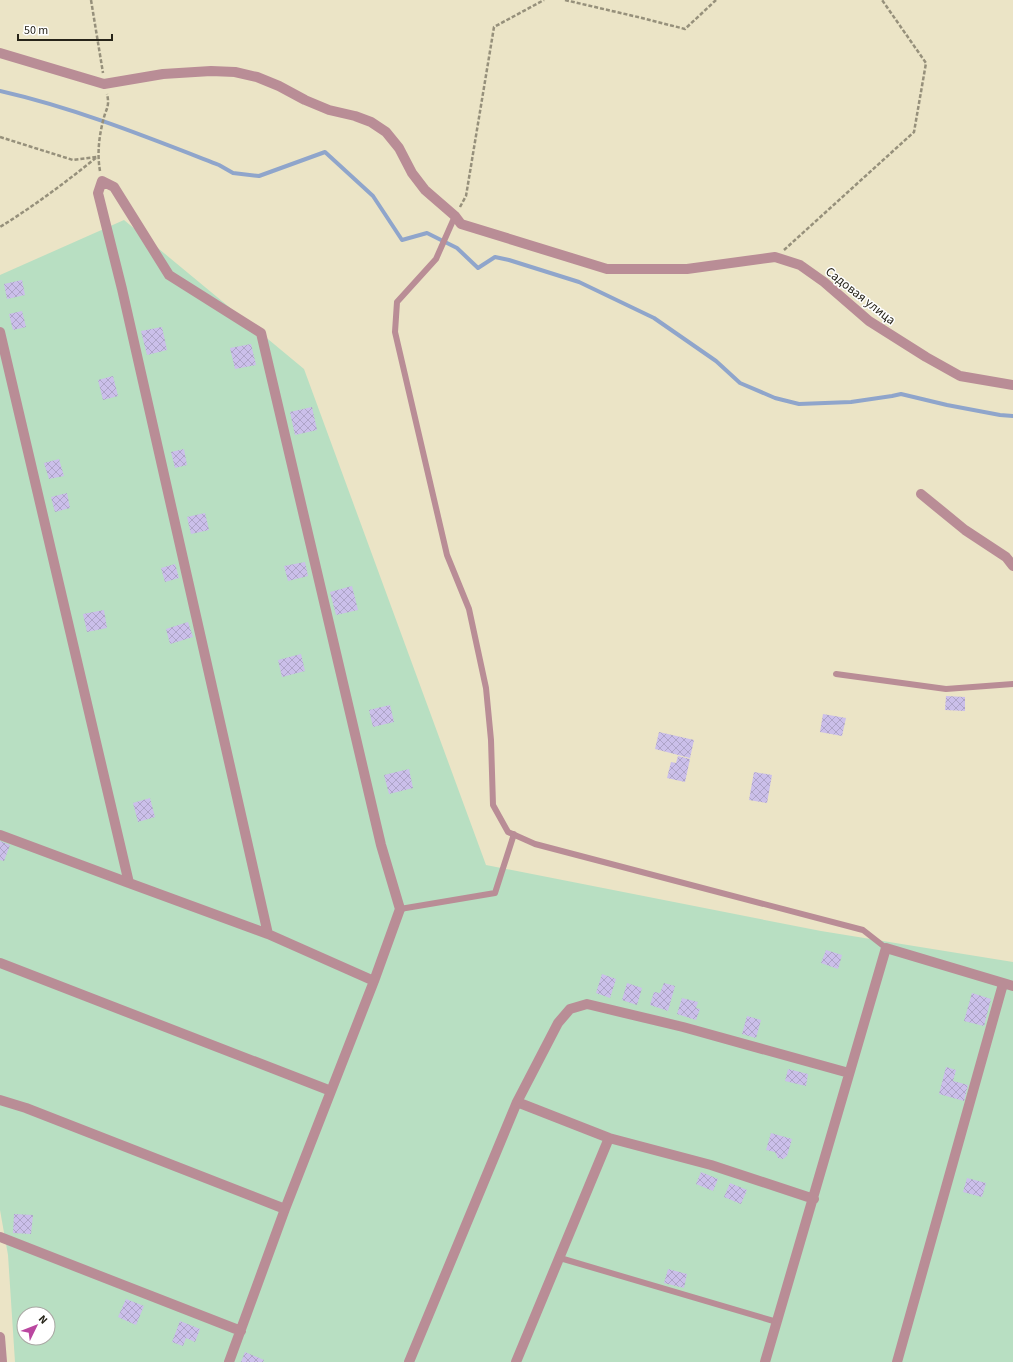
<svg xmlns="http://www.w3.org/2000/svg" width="1013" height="1362" font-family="'Source Sans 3',sans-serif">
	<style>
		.garden { fill: #b8dfc2; fill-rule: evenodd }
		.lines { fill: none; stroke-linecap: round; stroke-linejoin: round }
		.stream { stroke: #8fa5cb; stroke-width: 4 }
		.building { fill: url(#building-cross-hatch) }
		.path { stroke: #96907b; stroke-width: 2.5; stroke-dasharray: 4 2; stroke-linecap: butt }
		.service { stroke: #b98d96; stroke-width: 6 }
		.minor { stroke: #b98d96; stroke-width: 10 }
		.labels { text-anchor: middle; stroke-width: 3; stroke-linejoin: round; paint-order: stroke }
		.street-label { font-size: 13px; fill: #272419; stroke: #fff }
	</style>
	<defs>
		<pattern id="building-cross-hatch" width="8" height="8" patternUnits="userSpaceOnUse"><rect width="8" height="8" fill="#cbbfea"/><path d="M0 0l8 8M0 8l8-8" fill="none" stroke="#aea4c8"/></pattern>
	</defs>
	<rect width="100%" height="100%" fill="#ebe4c6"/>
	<path class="garden" d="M124,220L304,369L486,865L821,931L1013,962V1362H15L8,1255L0,1210V275ZM24,1314H48V1338H24Z"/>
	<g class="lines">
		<path class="stream" d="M0,91C75,108 147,137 219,165L233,173L259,176L325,152L373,196L402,240L427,233L457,248L478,268L495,257L509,260L579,282L654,318L716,361L740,383L775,398L799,404L851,402L892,396L901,394L947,405L1000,415L1013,416"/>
	</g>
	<path class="building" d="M22,280L25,295L7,299L4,284Z
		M22,311L26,327L13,330L9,314Z
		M162,327L167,350L147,355L141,331Z
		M251,344L256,365L235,369L230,348Z
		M113,376L118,396L103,400L98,380Z
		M312,407L317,430L295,435L290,412Z
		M184,449L187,465L175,468L171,452Z
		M59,459L64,476L49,479L44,463Z
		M67,493L70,508L55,512L51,497Z
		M205,513L209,530L191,534L187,517Z
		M305,562L308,576L288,581L284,566Z
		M175,564L179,578L165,582L161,568Z
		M352,586L358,610L336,615L330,592Z
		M104,610L107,628L87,632L83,614Z
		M188,622L193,637L170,644L166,629Z
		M301,654L305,671L282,677L278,660Z
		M946,696L965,697V711L945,710Z
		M390,705L394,722L373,727L369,710Z
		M823,714L846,718L842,736L820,732Z
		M659,732L694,740L690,758L655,749Z
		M678,756L690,759L685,782L667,778L671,762L676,763Z
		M409,769L413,788L389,794L384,775Z
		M754,772L772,775L767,803L749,800Z
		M150,798L155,817L138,822L133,803Z
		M0,841L10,845L4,861L0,860Z
		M826,950L842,955L838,969L821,963Z
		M602,974L616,979L610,998L596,993Z
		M627,983L642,988L637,1005L622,1000Z
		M664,983L675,986L668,1011L650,1005L654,992L660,993Z
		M972,993L991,999L984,1026L964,1021Z
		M682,998L698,1002L696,1008L700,1009L696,1020L677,1014Z
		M747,1016L761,1020L756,1038L742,1034Z
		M946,1067L956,1070L953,1081L968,1085L964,1101L939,1094Z
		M788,1069L808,1074L806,1086L785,1081Z
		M771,1133L792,1139L787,1156L783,1159L778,1158L775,1152L766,1150Z
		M701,1172L718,1179L713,1191L696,1184Z
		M967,1178L986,1183L982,1197L963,1192Z
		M730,1183L747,1190L741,1204L724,1197Z
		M14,1214L33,1215L31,1234L13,1233Z
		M668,1269L687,1274L684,1288L664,1283Z
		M126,1299L144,1306L136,1325L118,1317Z
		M180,1321L200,1329L195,1342L186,1338L183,1346L172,1342Z
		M245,1352L264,1360L263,1362H241Z"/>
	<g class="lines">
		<path class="path" d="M91,0L103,73
			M565,0L642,18L685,29L716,0
			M0,137L73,160L97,157C66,182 34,206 0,227
			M100,171C97,154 99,137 103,121C106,108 110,107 107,94
			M460,207L466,196L494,27L544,0
			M784,250L914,132L926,63L882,0"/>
		<path class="service" d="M455,216L436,259L397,302L395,332L447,555L469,609L486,688L491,740L493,805L508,832L535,844L863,930L886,948
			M836,674L946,689L1013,684
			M400,909L495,893L514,834
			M560,1258L777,1322"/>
		<path class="minor" d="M0,53L104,84L163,74L211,71L235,72L257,77L279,86L305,100L329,110L355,116L371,122L386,132L399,148L412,173L425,190L455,216L461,224L607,269H687L775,257L800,265L824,282L869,321L926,357L960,376L1013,385
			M0,332L129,883L268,934L122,289L98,193L102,181L114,187L169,275L261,333L381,845L400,909L374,981L285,1209L229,1362
			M921,494L965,530L1006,557L1013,566
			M0,835L129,883
			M268,934L374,981
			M0,963L331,1091
			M0,1100L26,1108L285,1209
			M517,1102L609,1138L711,1165L814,1199
			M0,1237L241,1331
			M0,1337L2,1362
			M409,1362L517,1102L558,1023L570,1009L587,1004L683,1027L849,1073
			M516,1362L609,1138
			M765,1362L886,948L1013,986
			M897,1362L1003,984"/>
	</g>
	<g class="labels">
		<g class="street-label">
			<text transform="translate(861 295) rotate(38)" y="5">Садовая улица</text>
		</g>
	</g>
	<g transform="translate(36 1326) rotate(47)"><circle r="19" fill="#ffffff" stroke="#a9a7a3"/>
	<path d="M0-3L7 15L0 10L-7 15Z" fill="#ba47a0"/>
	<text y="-6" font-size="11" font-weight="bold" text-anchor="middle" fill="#272419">N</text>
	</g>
	<path d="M18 34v6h94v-6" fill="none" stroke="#272419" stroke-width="2"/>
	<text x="24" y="34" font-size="12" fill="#272419" stroke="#ffffff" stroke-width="3" paint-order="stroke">50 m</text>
</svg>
